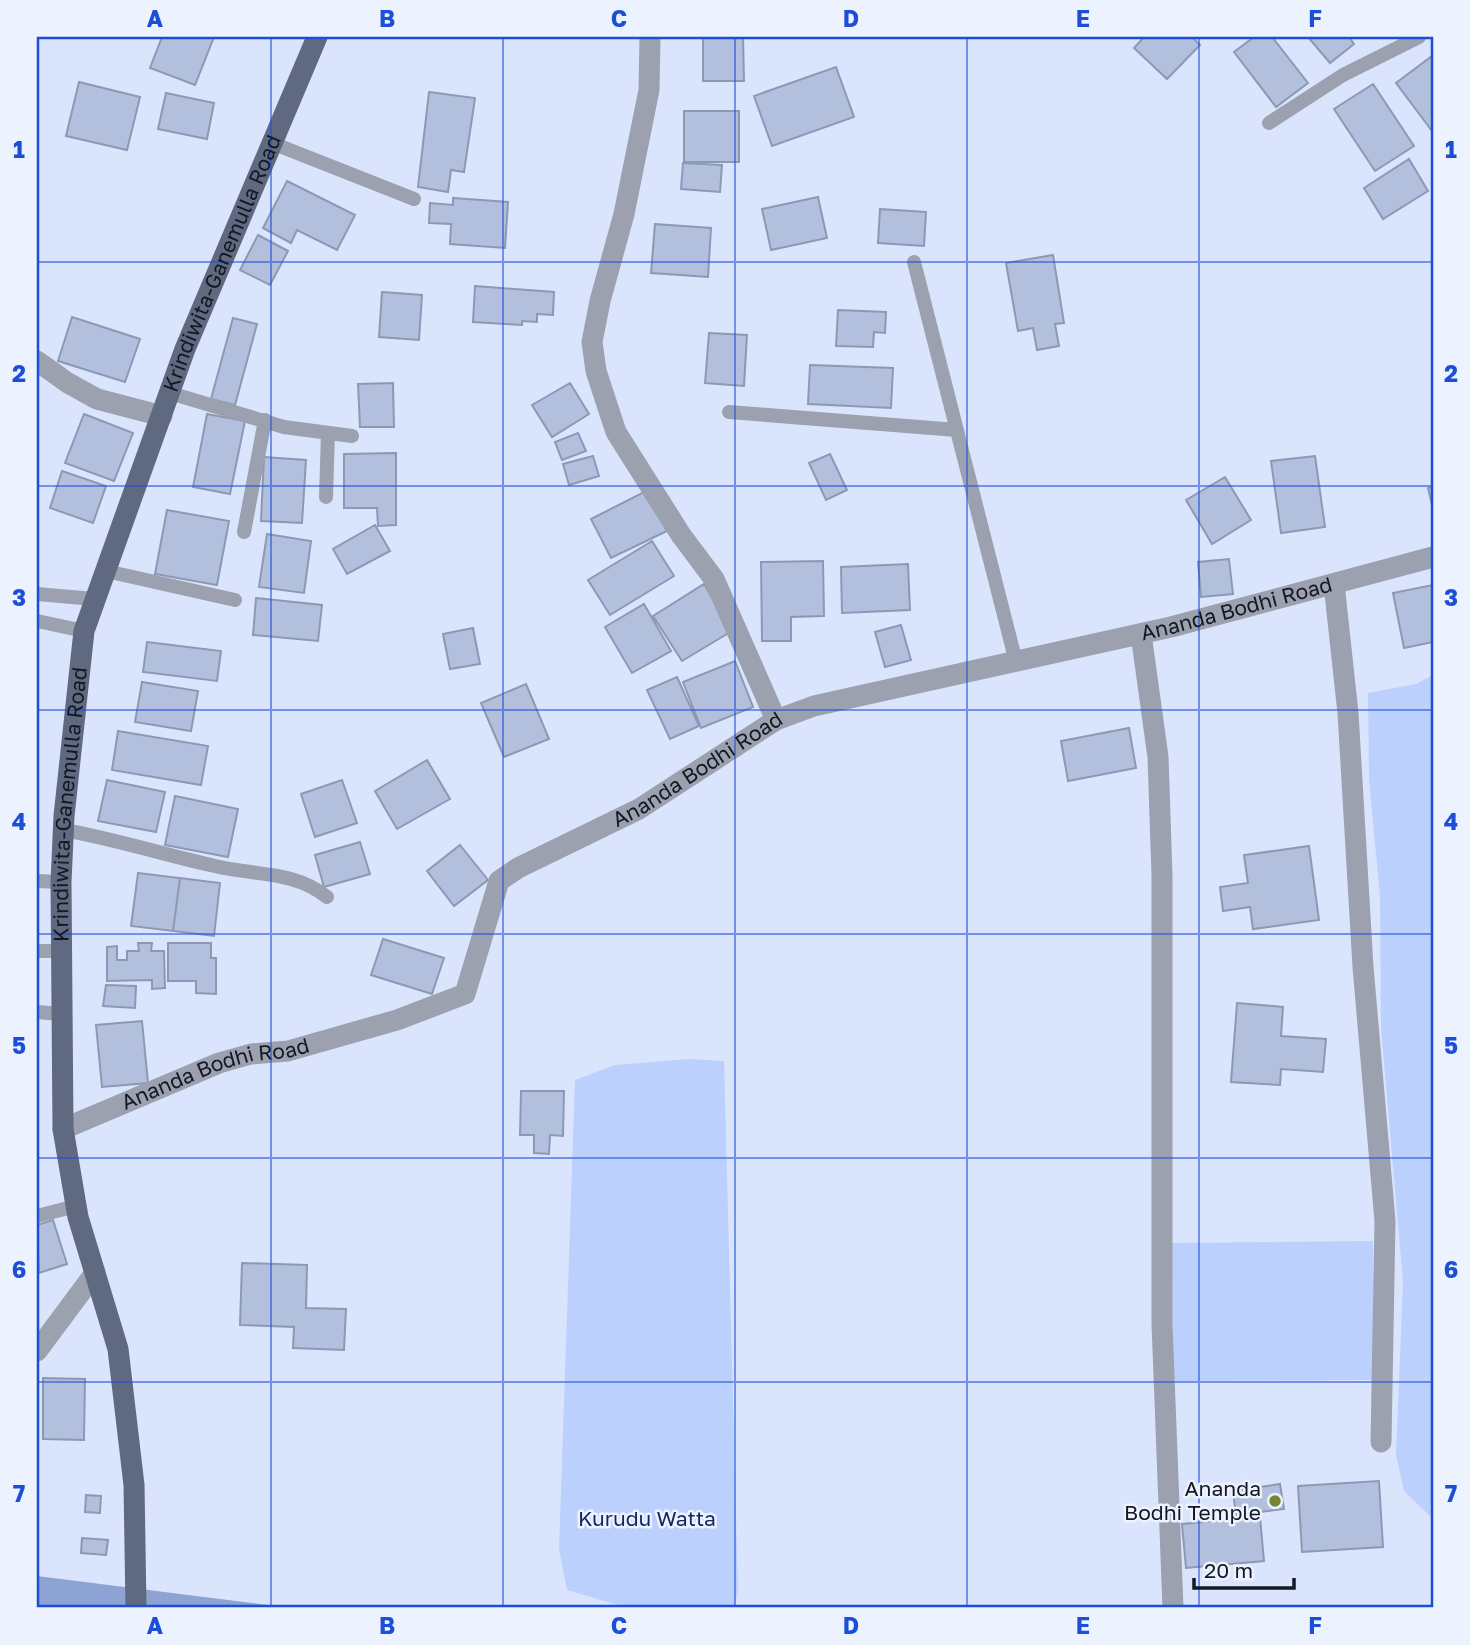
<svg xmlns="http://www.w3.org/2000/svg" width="1470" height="1645" font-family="'Golos Text',sans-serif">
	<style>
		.green { fill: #bcd0fe }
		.water { fill: #8da3d3 }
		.building { fill: #b2bfdd; stroke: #8c99b5; stroke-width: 2 }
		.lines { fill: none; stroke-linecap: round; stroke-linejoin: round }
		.service { stroke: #9ba1ae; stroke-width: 14 }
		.minor { stroke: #9ba1ae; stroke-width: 21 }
		.primary { stroke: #5f697f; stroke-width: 21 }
		.grid { fill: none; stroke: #1d4ed8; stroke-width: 2; stroke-opacity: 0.55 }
		.poi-dot { fill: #7a8532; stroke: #ecf2fe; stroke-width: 2.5 }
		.labels { text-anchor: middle; stroke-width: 5; stroke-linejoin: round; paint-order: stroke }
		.street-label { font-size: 21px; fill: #131822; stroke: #ecf2fe }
		.poi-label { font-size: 21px; fill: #131822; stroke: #ecf2fe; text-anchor: end }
		.park-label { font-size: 21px; fill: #13265f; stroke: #ecf2fe }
		.neatline { fill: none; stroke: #1d4ed8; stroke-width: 2.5 }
		.grid-label { font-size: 23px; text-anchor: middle; font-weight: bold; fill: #1d4ed8 }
	</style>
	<rect width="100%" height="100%" fill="#dae5fd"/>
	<path class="green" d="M1433,675V1519L1404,1491L1396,1455L1403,1282L1381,1028L1380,896L1369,780L1368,693L1416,684Z
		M689,1059L724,1061L738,1590L734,1608H628L567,1590L559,1549L575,1080L615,1065Z
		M1373,1241L1374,1380L1173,1381L1172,1243Z"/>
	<path class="water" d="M37,1576L293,1608H37Z"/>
	<path class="building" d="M162,37H214L195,85L150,68Z
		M703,37H743L744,81H703Z
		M1144,37H1192L1200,45L1167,79L1134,48Z
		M1254,37H1272L1308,83L1276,107L1234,52Z
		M1308,37H1349L1354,44L1330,63Z
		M1432,56L1433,130L1432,131L1396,83Z
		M836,67L854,117L772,146L754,96Z
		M79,82L140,97L127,150L66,136Z
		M1373,84L1414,146L1375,171L1334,109Z
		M429,92L475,98L464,172L451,170L448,192L418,187Z
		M166,93L214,103L207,139L158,129Z
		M684,111H739V162H684Z
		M1409,159L1428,191L1383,219L1364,188Z
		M683,163L722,165L720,192L681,189Z
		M287,181L355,215L337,250L297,230L291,243L263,228Z
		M818,197L827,238L771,250L762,209Z
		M453,198L508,202L505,248L450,244L451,224L429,223L430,203L453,205Z
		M880,209L926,212L924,246L878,243Z
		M655,224L711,228L708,277L651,273Z
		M258,235L288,251L270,285L240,270Z
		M1053,255L1064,323L1055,324L1059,346L1037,350L1033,328L1018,331L1006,263Z
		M475,286L554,292L553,315L537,314V322L522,321V325L473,322Z
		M382,292L422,295L419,340L379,337Z
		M838,310L886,312L885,333L874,332L873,347L836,346Z
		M72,317L140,339L125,382L58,361Z
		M233,318L257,324L235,405L211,399Z
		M709,333L747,335L744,386L705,383Z
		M810,365L893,368L891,408L808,404Z
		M393,383L394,427H360L358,384Z
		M570,383L589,414L552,437L532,405Z
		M84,414L133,433L114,481L65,463Z
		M207,414L245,421L230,494L193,487Z
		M578,433L586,451L562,460L555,442Z
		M396,453V525L378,526L377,508H344V454Z
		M830,454L847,490L826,500L809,463Z
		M593,456L599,476L569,485L563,464Z
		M1315,456L1325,527L1281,533L1271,461Z
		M264,457L306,460L302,523L261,521Z
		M62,471L106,486L93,523L50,508Z
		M1225,477L1251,520L1212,544L1186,500Z
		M1433,487V509L1428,488Z
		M646,491L667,531L611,558L591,519Z
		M167,510L229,521L217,585L155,574Z
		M375,525L390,551L347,574L333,549Z
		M267,534L311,541L304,593L259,587Z
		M652,541L674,576L610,615L588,580Z
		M1229,559L1233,594L1201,597L1198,562Z
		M823,561L824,616L791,617V641H762L761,562Z
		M908,564L910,610L842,613L841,567Z
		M704,584L732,631L682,661L653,616Z
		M1433,585V642L1404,648L1393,593Z
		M256,598L322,605L318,641L253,635Z
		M644,604L671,651L632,673L605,627Z
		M901,625L911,660L885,667L875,632Z
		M473,628L480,664L450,669L443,634Z
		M147,642L221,651L217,681L143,672Z
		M735,661L753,707L701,728L683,682Z
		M677,677L699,726L670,739L647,690Z
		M142,682L198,691L191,731L135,722Z
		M526,684L549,739L504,757L481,703Z
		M1129,728L1136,768L1068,781L1061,741Z
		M118,731L208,746L201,785L112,770Z
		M427,760L450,799L397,829L375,791Z
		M107,780L165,792L156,832L98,821Z
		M342,780L357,823L315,837L301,794Z
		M175,796L238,809L228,857L165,845Z
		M360,842L370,874L324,887L315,855Z
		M460,845L488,880L454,906L427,871Z
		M1309,846L1319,920L1253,929L1250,907L1223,911L1220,887L1248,883L1244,855Z
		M138,873L180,878L173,931L131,926Z
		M180,878L220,883L214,936L173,931Z
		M383,939L444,958L432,994L371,975Z
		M138,943H152L151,951H164L165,988L152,989V980L107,981V947L117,946V960H127V951H139Z
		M168,943H211V958H216V994L196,993V981H168Z
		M106,985L136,986L135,1008L103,1006Z
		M1237,1003L1283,1007L1281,1036L1326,1039L1323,1072L1281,1069L1280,1085L1231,1082Z
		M142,1021L148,1083L102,1087L96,1025Z
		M521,1091H564L563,1136L550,1135L549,1154L534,1153V1135H520Z
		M53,1220L67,1264L39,1273L37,1225Z
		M242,1263L307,1265L306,1308L346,1309L344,1350L293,1348L294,1327L240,1325Z
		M43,1378L85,1379L84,1440L43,1439Z
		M1379,1481L1383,1547L1302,1552L1298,1486Z
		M1280,1484L1284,1509L1236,1515L1233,1491Z
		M86,1495L101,1496L100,1513L85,1512Z
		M1260,1517L1264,1561L1186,1568L1182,1524Z
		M82,1538L108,1540L106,1555L81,1553Z"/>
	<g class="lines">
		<path class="service" d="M1269,123L1343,75L1419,37
			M272,143L414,199
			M914,262L1016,662
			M170,393L284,427L352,436
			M729,412L957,430
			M326,497L328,433
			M244,532L265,420
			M106,571L235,600
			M37,594L94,599
			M37,621L84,631
			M64,830C115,839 165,855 215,866C255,876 293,870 327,897
			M37,881L61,882
			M37,951H62
			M37,1012L60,1014
			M37,1216L76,1206"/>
		<g class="minor">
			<path d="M650,37L649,90L624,214L600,301L592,342L596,371L616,432L681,535L714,579L776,720"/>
			<path d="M37,361L68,383L97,399L162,416"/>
			<path d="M1334,584L1348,713L1363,967L1385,1221L1381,1442"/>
			<path d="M1141,634L1158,757L1162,875V1324L1173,1608"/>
			<path id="s1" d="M63,1129L219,1063L251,1054L288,1051L397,1020L465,994L499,881L518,868L639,809L776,720L814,706L1171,627L1433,557"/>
			<path d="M37,1351L95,1273"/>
		</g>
		<path class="primary" id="s2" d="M136,1608L134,1485L118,1349L78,1217L63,1129L61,882L64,816L84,631L185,349L317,37"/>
	</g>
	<path class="grid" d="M271,37V1608M503,37V1608M735,37V1608M967,37V1608M1199,37V1608M37,262H1433M37,486H1433M37,710H1433M37,934H1433M37,1158H1433M37,1382H1433"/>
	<circle class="poi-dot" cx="1275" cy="1501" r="7"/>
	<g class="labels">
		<g class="street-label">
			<text dy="7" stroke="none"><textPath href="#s2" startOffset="1379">Krindiwita-Ganemulla Road</textPath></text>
			<text dy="7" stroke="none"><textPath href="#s1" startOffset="1339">Ananda Bodhi Road</textPath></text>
			<text dy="7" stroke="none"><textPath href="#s1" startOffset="772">Ananda Bodhi Road</textPath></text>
			<text dy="7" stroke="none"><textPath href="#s2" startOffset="812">Krindiwita-Ganemulla Road</textPath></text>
			<text dy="7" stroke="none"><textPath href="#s1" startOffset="163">Ananda Bodhi Road</textPath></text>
		</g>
		<g class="poi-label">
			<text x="1261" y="1496">Ananda<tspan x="1261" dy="24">Bodhi Temple</tspan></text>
		</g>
		<g class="park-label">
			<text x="647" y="1526">Kurudu Watta</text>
		</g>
	</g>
	<rect width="1470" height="1645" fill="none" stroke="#ecf2fe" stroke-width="77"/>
	<path d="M1194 1578v10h100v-10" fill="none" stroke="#131822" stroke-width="3.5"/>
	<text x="1204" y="1578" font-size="21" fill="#131822" stroke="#ecf2fe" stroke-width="5" paint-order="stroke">20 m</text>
	<rect x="38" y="38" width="1394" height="1568" class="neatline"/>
	<g class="grid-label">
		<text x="155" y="27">A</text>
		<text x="387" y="27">B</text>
		<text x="619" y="27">C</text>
		<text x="851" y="27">D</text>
		<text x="1083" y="27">E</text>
		<text x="1315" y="27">F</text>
		<text x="19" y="158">1</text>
		<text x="1451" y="158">1</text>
		<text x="19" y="382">2</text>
		<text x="1451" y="382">2</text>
		<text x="19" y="606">3</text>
		<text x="1451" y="606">3</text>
		<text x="19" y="830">4</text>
		<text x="1451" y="830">4</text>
		<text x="19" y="1054">5</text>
		<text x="1451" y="1054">5</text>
		<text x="19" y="1278">6</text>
		<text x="1451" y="1278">6</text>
		<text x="19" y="1502">7</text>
		<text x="1451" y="1502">7</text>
		<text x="155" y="1634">A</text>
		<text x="387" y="1634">B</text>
		<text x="619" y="1634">C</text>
		<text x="851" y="1634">D</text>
		<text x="1083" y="1634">E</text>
		<text x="1315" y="1634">F</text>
	</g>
</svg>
